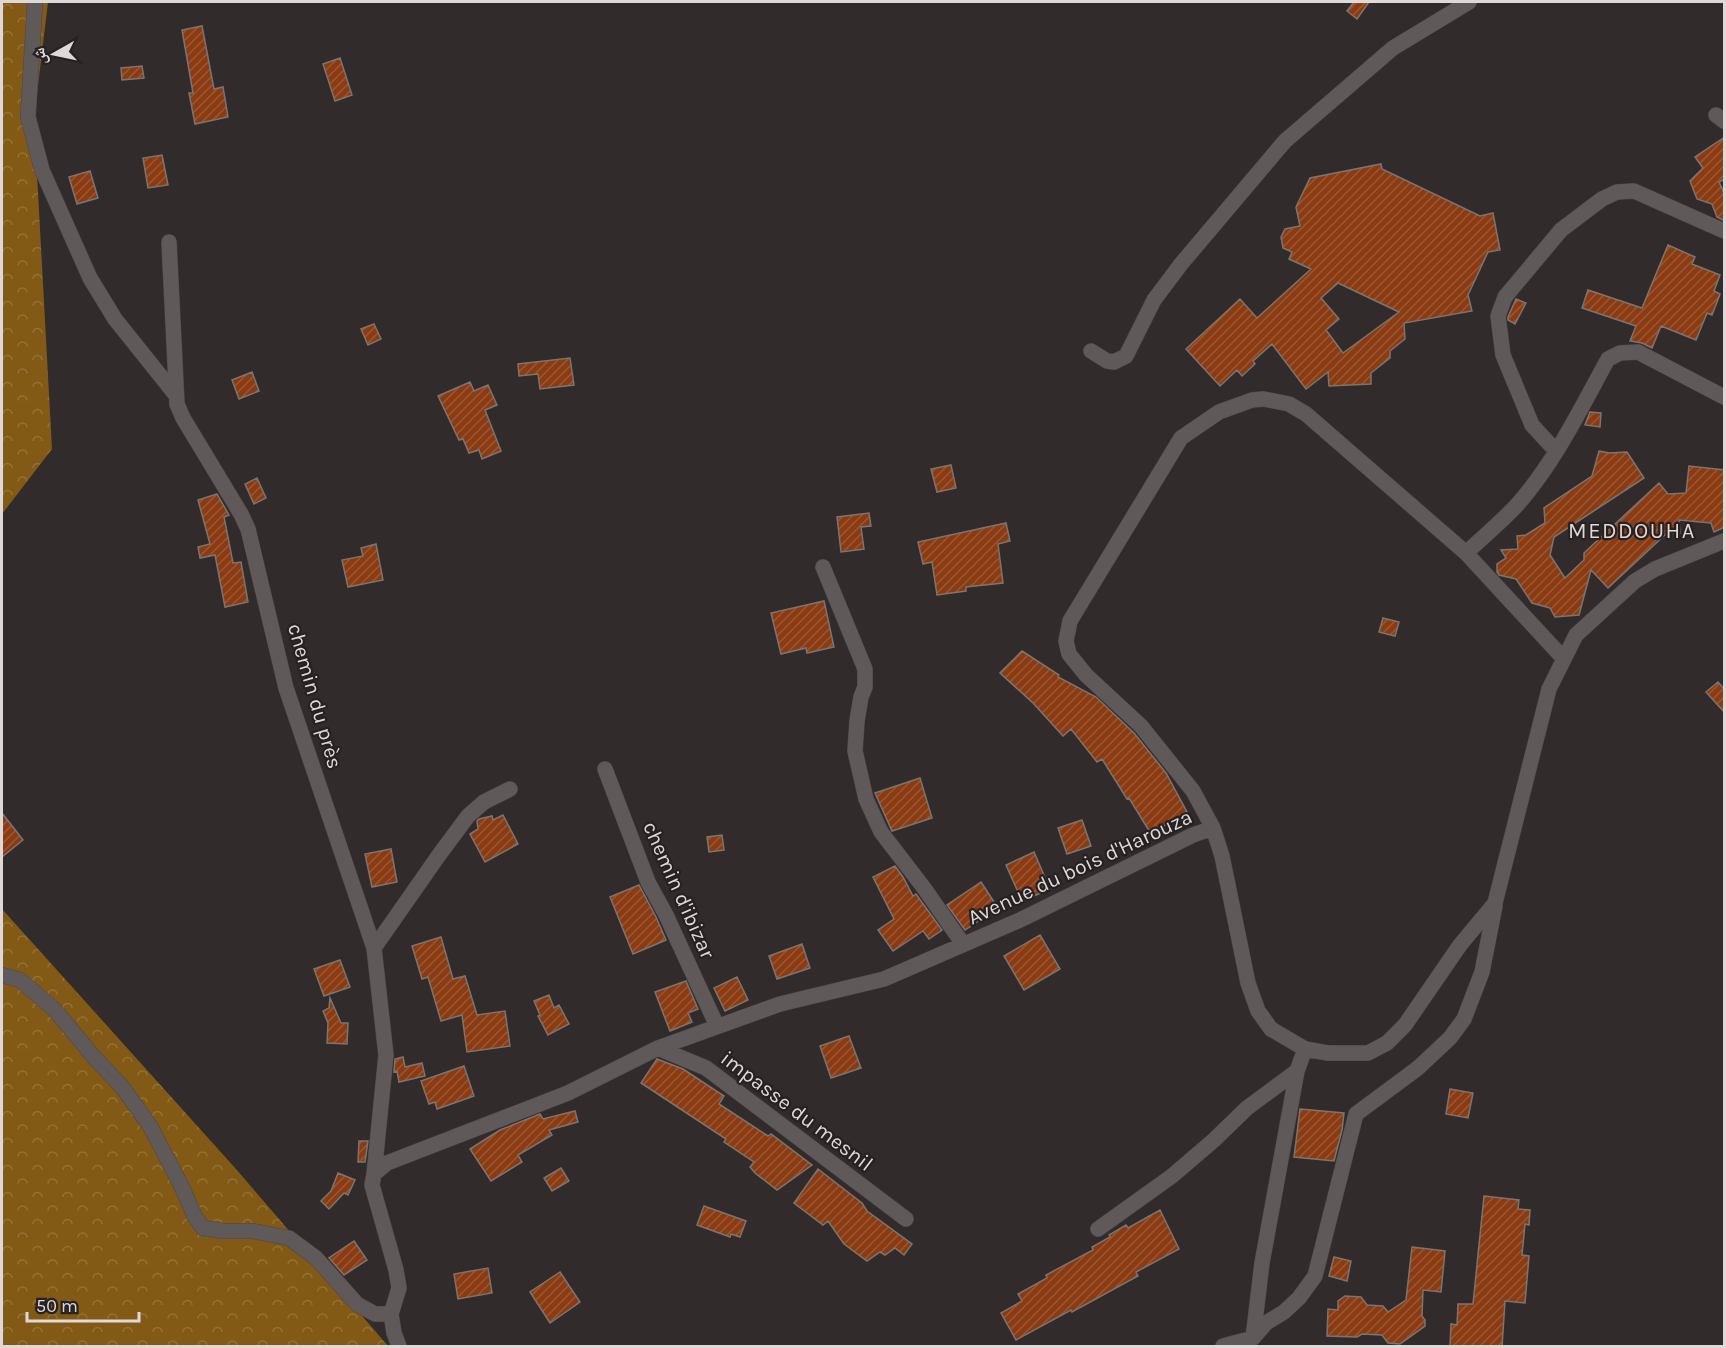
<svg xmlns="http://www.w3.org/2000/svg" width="1726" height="1348" font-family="Karla,'Noto Naskh Arabic',sans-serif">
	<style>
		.forest { fill: url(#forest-crowns) }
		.building { fill: url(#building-hatch); stroke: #7b7572; stroke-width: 1.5; fill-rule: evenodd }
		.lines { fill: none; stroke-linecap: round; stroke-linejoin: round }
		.minor-casing { stroke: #4c4647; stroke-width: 16 }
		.minor { stroke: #60595a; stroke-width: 15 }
		.labels { text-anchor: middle; stroke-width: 4.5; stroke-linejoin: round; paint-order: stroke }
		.street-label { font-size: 21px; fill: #ddd9d9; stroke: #272122 }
		.neighbourhood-label { font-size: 22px; letter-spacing: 1.5px; fill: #ddd9d9; stroke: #272122 }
	</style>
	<defs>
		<pattern id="forest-crowns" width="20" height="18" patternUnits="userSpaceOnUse" patternTransform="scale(1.5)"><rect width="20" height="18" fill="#835a15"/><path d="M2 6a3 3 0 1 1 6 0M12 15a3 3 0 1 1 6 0" fill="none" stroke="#947136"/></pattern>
		<pattern id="building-hatch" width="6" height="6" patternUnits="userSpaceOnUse" patternTransform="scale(1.5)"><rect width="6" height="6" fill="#8b3b12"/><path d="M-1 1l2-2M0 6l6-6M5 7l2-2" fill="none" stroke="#9b5734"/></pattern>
	</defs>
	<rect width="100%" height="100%" fill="#312b2b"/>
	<path class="forest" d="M2,2H48L34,119L52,449L2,514Z
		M2,909L236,1169L388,1346H2Z"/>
	<path class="building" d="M1354,2H1369L1357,19L1347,11Z
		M202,26L214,89L223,87L228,117L195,124L189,93H193L182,30Z
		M340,58L352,95L335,101L323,64Z
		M142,66L144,78L122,80L121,68Z
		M1725,137V179L1719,182L1725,195V221L1717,217L1712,204L1697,199L1690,181L1703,168L1695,157Z
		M162,155L168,185L148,188L143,158Z
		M1381,164L1382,169L1480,216L1493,213L1500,250L1488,252L1468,295L1472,311L1404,323L1405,339L1390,351V358L1371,373V384L1329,386L1328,372L1306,389L1272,344L1253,361L1255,364L1242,376L1237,370L1220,386L1186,349L1240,299L1257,318L1311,269L1289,259L1292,252L1283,248L1281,237L1285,229L1300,226L1296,207L1310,178ZM1338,283L1399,312L1343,353L1326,330L1339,319L1321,298Z
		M90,171L98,198L77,204L69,177Z
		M1668,245L1695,257L1692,264L1720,275L1714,291L1720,294L1712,315L1707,313L1696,340L1661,326L1652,348L1642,343L1630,341L1636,326L1582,308L1588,290L1642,308Z
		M1516,299L1526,303L1515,324L1508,320V317Z
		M374,324L381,339L368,345L361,329Z
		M570,358L574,385L540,389L538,374L519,376L518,364Z
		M252,372L259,391L239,399L232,380Z
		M470,382L474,391L488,385L497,405L485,410L501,451L482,459L479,450L469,453L463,439L459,440L438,396Z
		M1590,412L1601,413L1600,427L1585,425Z
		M1599,451L1609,453L1627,452L1644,478L1554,537L1550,555L1565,578L1584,560V553L1659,483L1668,494L1686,493L1689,466L1725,470V527L1714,532L1711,523L1679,520L1680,533H1667L1608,588L1591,570L1579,615L1555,617L1550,608L1532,603L1516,579L1499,575L1497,572V564L1506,558L1501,550L1518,549L1517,536L1526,535L1545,523L1544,508L1592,476Z
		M951,465L956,488L937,492L931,469Z
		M257,478L266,498L254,504L245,484Z
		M217,494L229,515L224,517L233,563L241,562L248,602L225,607L215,555L200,558L198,547L210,544L198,500Z
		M869,513L871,526L861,527L864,549L841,552L837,517Z
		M1006,523L1010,541L998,544L1003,583L966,587V591L937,595L932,562L923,564L918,542Z
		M376,544L383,580L348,587L342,560L363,556L361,548Z
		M824,601L834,647L807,653L806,648L781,654L771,613Z
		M1383,618L1399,622L1395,636L1379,632Z
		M1022,651L1059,675L1058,677L1096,697L1134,733L1166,773L1187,812L1151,834L1129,798L1127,799L1102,759L1097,762L1071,729L1063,736L1033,703L1000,673Z
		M1718,682L1725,690V713L1706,692Z
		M920,778L932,818L892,831L875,793Z
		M2,813L23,840L2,857Z
		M503,815L518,844L485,862L470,834L478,829L477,821L479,819L492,816L493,820Z
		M1082,820L1091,846L1067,854L1058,828Z
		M722,835L724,850L709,852L707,837Z
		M391,849L397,882L372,887L365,854Z
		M1034,852L1050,889L1022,901L1006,865Z
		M895,866L903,877L913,896L916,894L942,930L929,939L923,931L893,951L878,930L894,919L873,877Z
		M981,882L998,908L965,930L947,905Z
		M639,885L656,917L666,940L633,954L610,897Z
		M1040,935L1060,969L1024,990L1004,956Z
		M441,937L453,979L465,976L477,1015L505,1011L510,1046L467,1052L462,1015L441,1021L428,977L422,979L412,946Z
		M802,944L810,968L777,979L769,956Z
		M340,960L350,987L324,996L314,969Z
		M737,977L748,1000L725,1011L714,988Z
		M686,981L698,1009L688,1013L692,1022L670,1031L655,992Z
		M549,995L554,1008L559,1005L569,1024L548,1035L538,1016L540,1015L534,1001Z
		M330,998L341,1023H348L347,1044L327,1043L328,1023L323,1011L329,1008Z
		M849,1036L861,1068L831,1078L820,1046Z
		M403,1057L405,1067L422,1063L425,1076L399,1082L397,1071L394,1072L395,1059Z
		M657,1059L683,1069L724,1096L719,1104L768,1136L771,1134L812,1165L777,1190L755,1173L750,1167L754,1162L724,1142L726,1139L641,1083Z
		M464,1066L474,1096L437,1109L435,1102L429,1104L421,1081Z
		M1450,1089L1473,1093L1468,1118L1446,1114Z
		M1300,1109L1344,1113L1342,1130L1334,1161L1294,1157Z
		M575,1111L578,1122L549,1130L552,1135L518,1155L522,1162L491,1181L470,1149L500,1130L540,1114L543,1119Z
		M359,1141H368L365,1162H358Z
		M561,1168L569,1181L552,1191L544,1178Z
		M818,1169L862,1203L867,1211L912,1244L904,1255L895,1248L885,1255L880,1252L867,1261L844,1244L828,1221L823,1225L794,1203Z
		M338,1173L355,1180L348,1195L344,1193L329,1209L321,1201L331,1191Z
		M1484,1196L1519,1200L1518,1209L1530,1210L1529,1225L1525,1224L1522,1255L1529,1256L1525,1303L1505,1301L1502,1347H1450L1451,1324L1457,1325L1458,1304H1473Z
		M704,1206L746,1221L740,1237L731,1234L730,1237L697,1225Z
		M1160,1210L1179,1249L1136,1272L1138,1276L1072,1312L1071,1310L1016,1340L1001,1313L1022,1301L1018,1294L1047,1278L1046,1275L1093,1250L1092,1247L1110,1237L1109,1235L1126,1225L1128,1228Z
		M354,1241L367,1260L344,1275L329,1258Z
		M1412,1247L1445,1251L1441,1292L1423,1290L1422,1316L1425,1320V1326L1400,1344L1388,1343L1382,1335L1362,1334L1357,1337L1327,1336L1328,1309L1338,1310V1301L1345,1296L1361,1297L1367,1305L1383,1306L1388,1312L1406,1300Z
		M1334,1257L1351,1261L1347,1281L1329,1276Z
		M488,1268L492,1293L458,1299L454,1274Z
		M560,1272L580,1302L550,1323L530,1292Z"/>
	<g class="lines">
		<defs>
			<path id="minor" d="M35,2L28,117L42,170L90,278L115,319L175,394
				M1716,115L1724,121
				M169,242L177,404L183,418L241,514L248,529L286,688L374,948L386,1055L374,1174
				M1091,351L1107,361L1114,362L1126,356L1154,300L1181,264L1285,141L1393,48L1469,2
				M1556,451L1532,425L1503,355L1498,316L1505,297L1561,230L1602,199L1617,192L1634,191L1724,231
				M1466,553C1483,537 1501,522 1517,505C1555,462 1581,408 1608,359L1620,353L1638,352L1724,397
				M823,567L865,669V687L861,697L857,721L855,751L866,799L881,832L924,888L963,944
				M605,769L648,882L666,915L717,1026
				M1213,828L1193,791L1141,726L1086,675L1069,654L1066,641L1070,621L1181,438L1219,412L1252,400L1264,399L1289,404L1306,414L1466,553L1564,659
				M374,948L439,855L468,816L484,802L510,789
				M2,975L20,980L55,1010L93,1056L123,1088L150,1126L181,1185L195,1217L203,1228L223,1231H253L289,1238L316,1258L357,1304L375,1314H391
				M658,1048L706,1068L906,1219
				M1098,1229L1172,1176L1214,1140L1247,1108L1297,1071
				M1253,1338L1262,1263L1297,1071L1305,1049
				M399,1346L394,1333L391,1314L399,1288L396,1270L372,1185L374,1174L387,1163L568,1093L658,1048L780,1004L884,979L1020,920L1193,835L1213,828L1222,856L1248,983L1258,1011L1271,1029L1305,1049L1328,1053H1368L1387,1043L1405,1025L1460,945L1495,903L1549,689L1576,635L1635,581L1655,569L1724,541
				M1223,1346L1253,1338L1266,1323L1284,1312L1299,1298L1315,1276L1356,1114L1418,1068L1450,1038L1464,1019L1482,972L1495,906"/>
		</defs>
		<use href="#minor" class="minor-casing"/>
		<use href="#minor" class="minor"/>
	</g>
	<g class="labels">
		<g class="street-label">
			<text transform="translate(315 696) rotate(74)" y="7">chemin du près</text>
			<text transform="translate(1080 867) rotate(-25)" y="7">Avenue du bois d'Harouza</text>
			<text transform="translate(679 890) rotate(66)" y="7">chemin d'ibizar</text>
			<text transform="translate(797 1111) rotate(37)" y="7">impasse du mesnil</text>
		</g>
		<g class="neighbourhood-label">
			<text x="1632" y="538">MEDDOUHA</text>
		</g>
	</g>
	<rect width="1726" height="1348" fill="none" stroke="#ddd9d9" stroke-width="6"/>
	<g transform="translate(54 54) rotate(261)" stroke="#272122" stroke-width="4.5" paint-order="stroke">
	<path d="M0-4.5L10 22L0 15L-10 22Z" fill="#ddd9d9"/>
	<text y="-9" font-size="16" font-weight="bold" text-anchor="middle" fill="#ddd9d9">ش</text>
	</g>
	<path d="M27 1312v9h112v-9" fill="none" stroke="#ddd9d9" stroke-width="3"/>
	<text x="36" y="1312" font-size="18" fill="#ddd9d9" stroke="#272122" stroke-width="4.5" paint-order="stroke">50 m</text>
</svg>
